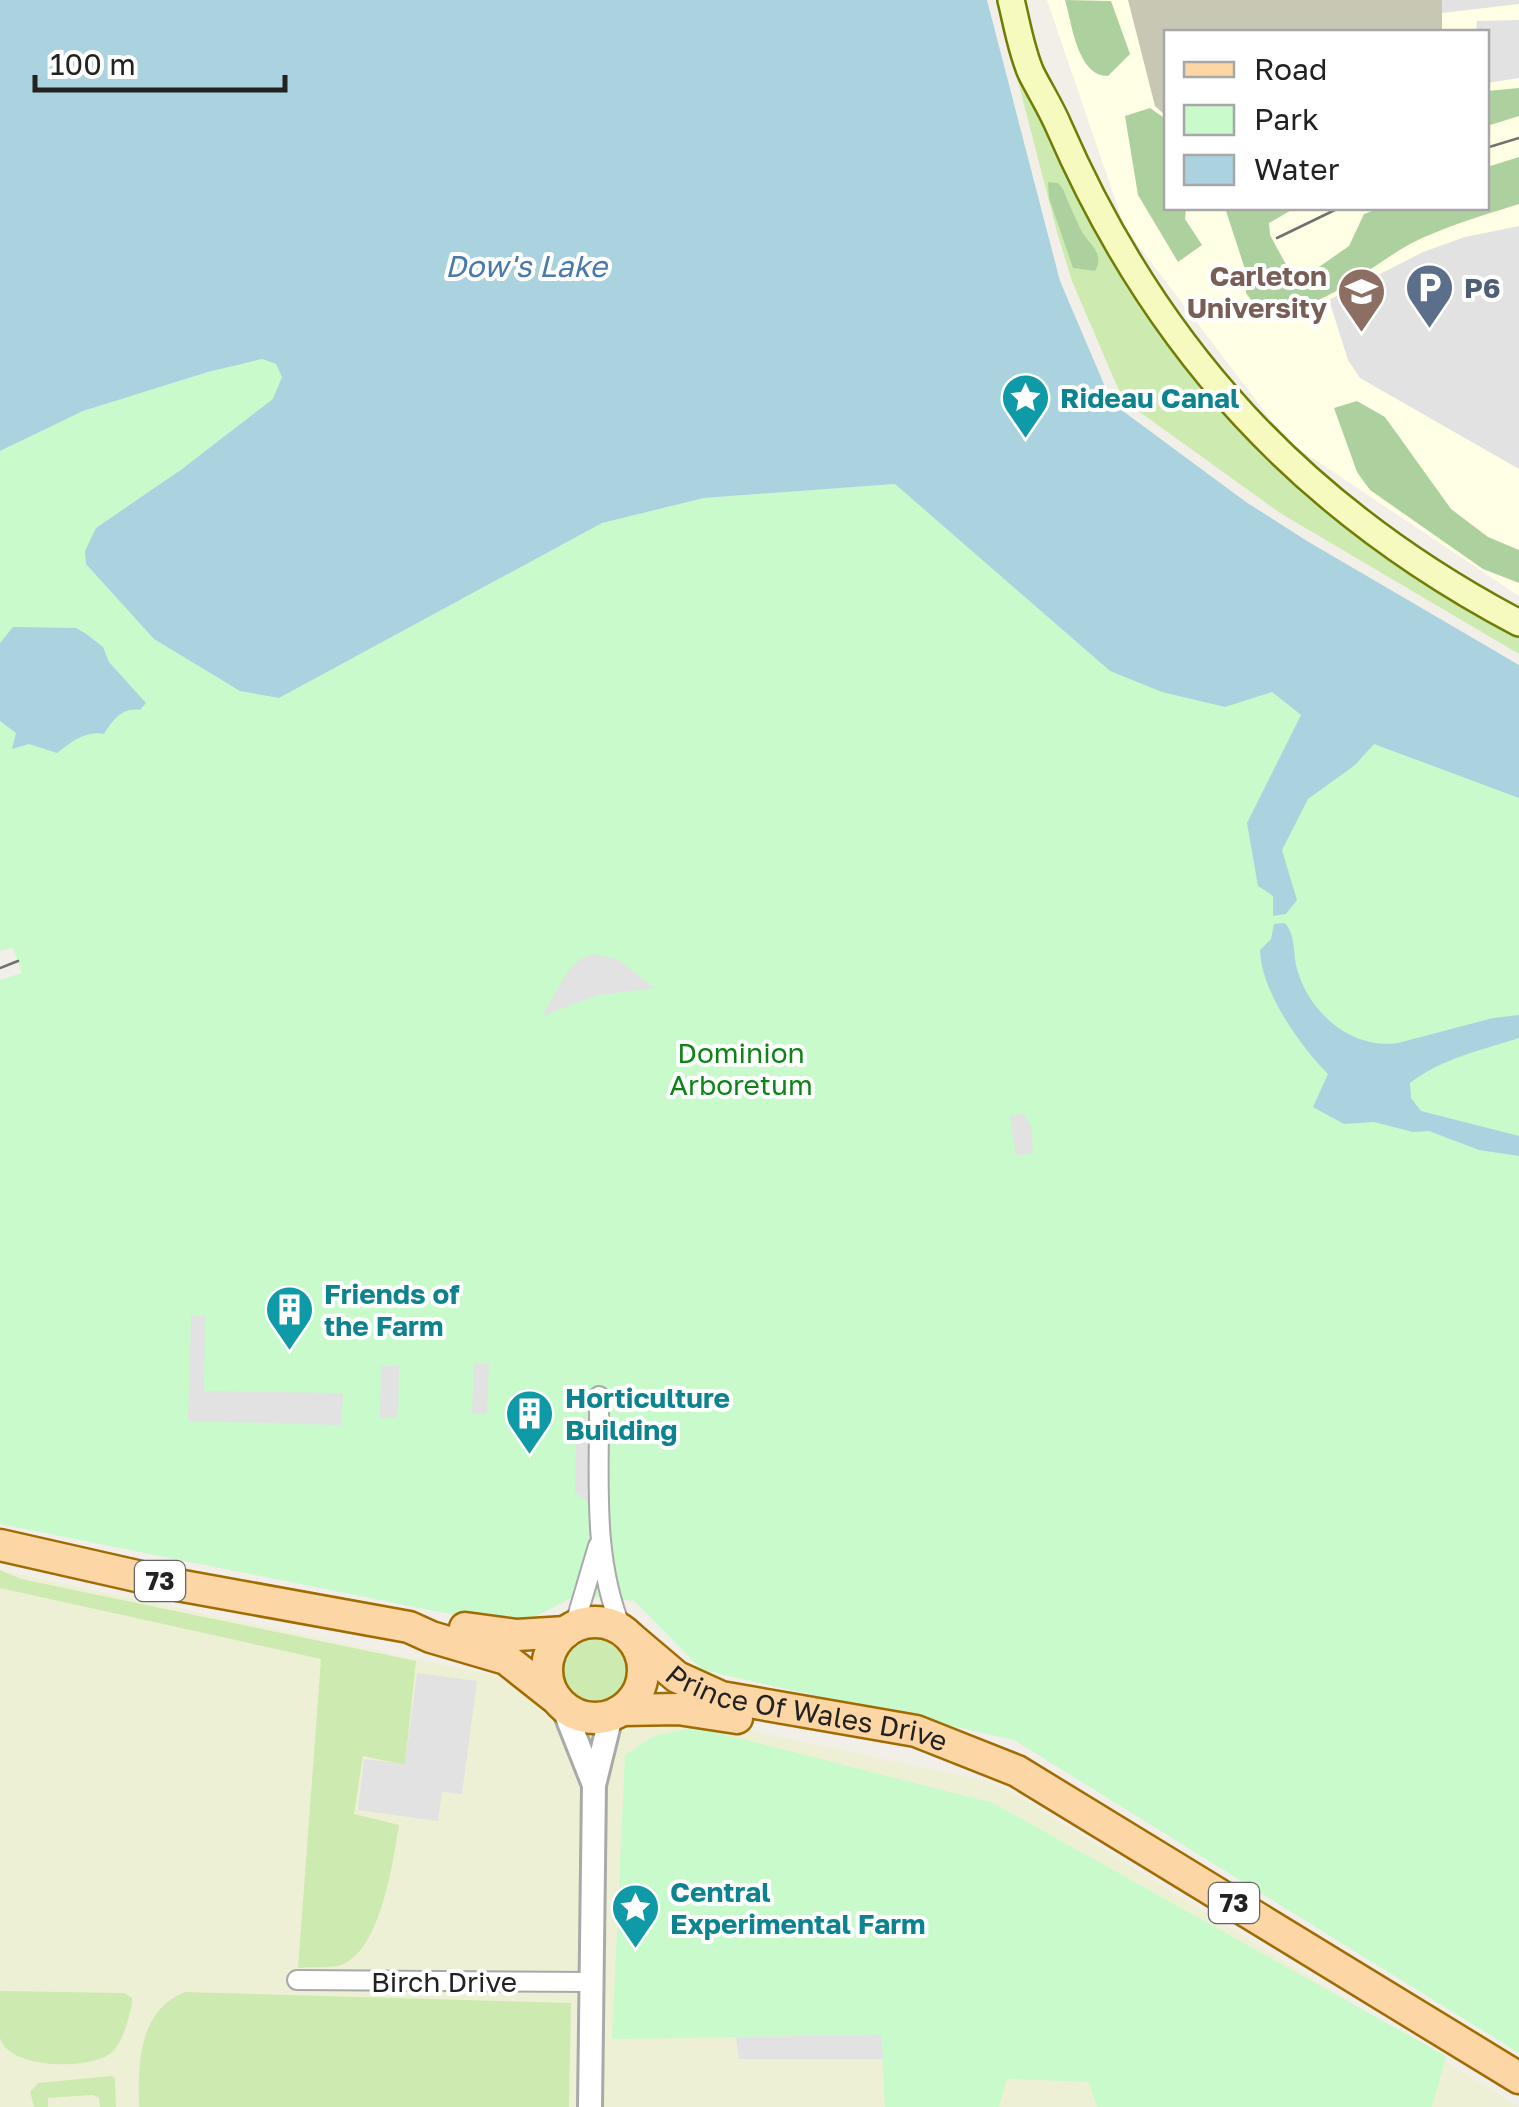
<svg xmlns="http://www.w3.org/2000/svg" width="1519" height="2107" font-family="'Golos Text',sans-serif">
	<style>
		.education { fill: #ffffe5; fill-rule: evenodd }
		.construction { fill: #c7c7b4 }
		.farmland { fill: #eef0d5 }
		.grass { fill: #cdebb0 }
		.forest { fill: #add19e }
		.park { fill: #c8facc }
		.parking { fill: #e2e2e2 }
		.water { fill: #aad3df }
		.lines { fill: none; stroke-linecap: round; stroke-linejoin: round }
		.minor-casing { stroke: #a9a9a9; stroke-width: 22 }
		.tertiary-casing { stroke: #a9a9a9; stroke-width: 28 }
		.secondary-casing { stroke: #707d05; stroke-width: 30 }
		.primary-casing { stroke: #a06b00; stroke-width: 35 }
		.minor { stroke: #fff; stroke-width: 18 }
		.tertiary { stroke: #fff; stroke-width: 22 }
		.secondary { stroke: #f7fabf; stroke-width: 25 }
		.primary { stroke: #fcd6a4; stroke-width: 30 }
		.tram { stroke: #707070; stroke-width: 2.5 }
		.labels { text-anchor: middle; stroke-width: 8; stroke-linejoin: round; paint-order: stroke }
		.shield { fill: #fff; stroke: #646464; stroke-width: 2.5 }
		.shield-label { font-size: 25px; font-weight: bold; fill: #222 }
		.education-label { font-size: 28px; font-weight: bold; fill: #785e54; stroke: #fff; text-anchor: end }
		.service-label { font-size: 28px; font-weight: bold; fill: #4e5e75; stroke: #fff; text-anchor: start }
		.culture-label { font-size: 28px; font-weight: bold; fill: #0d838f; stroke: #fff; text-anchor: start }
		.park-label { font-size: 28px; fill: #0c8416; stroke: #fff }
		.street-label { font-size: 28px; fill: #222; stroke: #fff }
		.water-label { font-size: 30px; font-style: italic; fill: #4a7aab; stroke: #fff }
	</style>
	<rect width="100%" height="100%" fill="#f2efe9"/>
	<path class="education" d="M1047,0H1519V596L1287,441L1125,228ZM1166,32H1486V208H1166Z"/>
	<path class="construction" d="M1128,0H1442V32H1166V116L1155,106Z"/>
	<path class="farmland" d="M0,1570L991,1782L1020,1797L1519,2107H0Z"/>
	<path class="grass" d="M997,0H1003C1013,31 1021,64 1032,94C1087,246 1185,385 1304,492C1368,550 1444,594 1519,634V654L1280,513L1123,400L1072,281L1057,232Z
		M0,1570L21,1579L416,1661L405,1765L363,1756L354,1814L399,1825C393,1860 381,1955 338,1966C326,1968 311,1967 298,1968L321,1659L0,1588Z
		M559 1670a37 37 0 1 1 74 0a37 37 0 1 1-74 0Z
		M0,1991L124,1993L132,1998V2003C129,2018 123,2043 111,2053C91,2070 9,2070 0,2038C0,2024 0,2005 0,1991Z
		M185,1992L571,2003L569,2107H139C138,2064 138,2011 185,1992Z
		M111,2076L115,2078L116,2107H100L99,2098L92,2095L48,2098V2107H34L30,2092L38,2083Z"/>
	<path class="forest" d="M1065,0L1111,1L1130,54L1108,76C1077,76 1072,23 1065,0Z
		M1519,88V116L1487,126V91Z
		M1150,108L1163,117L1166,126V208H1186L1185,219L1202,245L1178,262L1138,195L1125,116Z
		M1519,157V204C1484,215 1443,227 1410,244C1362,271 1317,317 1259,311L1246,293L1245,269L1225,208H1295L1269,223L1270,235L1296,283L1349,246L1364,214L1380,208H1486L1487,167Z
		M1048,182L1058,183L1063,189C1068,202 1074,215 1080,228C1087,244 1106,251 1095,271L1073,268L1049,198Z
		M1357,401L1385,417L1451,509L1488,537L1519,550V583L1483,569L1370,490L1357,472L1334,408Z"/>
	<path class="park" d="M262,359L276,364L282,377L274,399L182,469L96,528L279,698L602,523L704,498L896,484L1110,671L1224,707L1272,692L1302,716L1519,798V2053L1014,1740L702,1670L634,1601L577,1595L515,1627L0,1524V980L22,973L13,948L0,951V451L83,411L208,372Z
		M696,1727L993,1803L1446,2056L1432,2107H1097L1089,2082L1007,2079L999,2107H885L881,2035L612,2039L625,1755L654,1736Z"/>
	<path class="parking" d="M1442,0H1519V4L1442,13Z
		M1519,20V78L1487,83L1486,32H1476L1477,21Z
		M1519,226V469L1360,378L1348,360L1329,300L1423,252L1465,237Z
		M593,954L617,959L655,988L598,995L542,1016L568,971L579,960Z
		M1023,1113L1031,1127L1033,1146L1032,1153L1016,1156L1010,1116Z
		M191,1316H205L204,1391L343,1393L341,1425L188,1421Z
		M474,1363L489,1364L487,1414L472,1413Z
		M381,1366H399L398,1418H380Z
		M585,1413L589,1434L588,1503L575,1492L576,1427Z
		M417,1673L477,1681L462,1794L442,1792L438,1821L358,1810L364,1759L405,1764Z
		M881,2035L883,2059H739L736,2037Z"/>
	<path class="water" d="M0,0H987L1060,281L1112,403L1246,502L1307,541L1519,665V798L1374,744L1355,765L1308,799L1282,850L1297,900L1286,914L1273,916V896L1258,886L1247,823L1301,715L1272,692L1225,707L1162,692L1110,671L895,484L704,498L602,523L279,698L240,691L154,639L86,564L85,551L96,528L182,469L273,399L282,377L276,364L262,359L208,372L83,411L0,451Z
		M13,627L76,628L85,633L103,647L109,662L146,703L140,710C122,707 113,720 104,734C86,730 71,742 57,753L29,744L12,749L16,733L0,721V643Z
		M1285,923C1296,936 1293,954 1297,969C1309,1013 1352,1050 1398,1043L1493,1018L1519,1015V1038C1481,1050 1441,1059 1410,1083L1411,1098L1421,1111L1519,1136V1156L1479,1150L1429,1131L1413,1132L1374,1122L1344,1124L1313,1107L1328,1074C1300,1046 1261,991 1260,950L1271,939L1274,924Z"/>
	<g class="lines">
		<defs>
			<path id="minor" d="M599,1396C600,1475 591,1555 622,1630
				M574,1627L598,1546
				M297,1980L592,1982"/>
			<path id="tertiary" d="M563,1707L594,1785
				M590,2107L594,1785L611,1716"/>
			<path id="secondary" d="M1011,0C1017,24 1021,50 1031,73C1040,91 1051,108 1059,127C1156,350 1303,509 1519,623"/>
			<g id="primary">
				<path d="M0,1545L172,1584L409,1627L431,1637L506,1659L554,1697"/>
				<circle cx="595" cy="1670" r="48"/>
				<path d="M465,1628L517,1635L566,1632"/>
				<path id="s1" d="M631,1638L677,1677L721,1697L916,1731L1017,1771L1519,2078"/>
				<path d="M623,1710L678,1709L737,1718"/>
			</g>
		</defs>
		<use href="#minor" class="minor-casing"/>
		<use href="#tertiary" class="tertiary-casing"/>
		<use href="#secondary" class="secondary-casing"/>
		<use href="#primary" class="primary-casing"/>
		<use href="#minor" class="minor"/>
		<use href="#tertiary" class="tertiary"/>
		<use href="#secondary" class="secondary"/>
		<use href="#primary" class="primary"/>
		<path class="tram" d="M1486,148L1519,138
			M1277,238L1339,208
			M0,968L18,961"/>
	</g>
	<defs>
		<symbol id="parking-pin" viewBox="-11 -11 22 30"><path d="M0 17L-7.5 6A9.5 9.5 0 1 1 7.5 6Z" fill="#5c6f8a" stroke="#fff"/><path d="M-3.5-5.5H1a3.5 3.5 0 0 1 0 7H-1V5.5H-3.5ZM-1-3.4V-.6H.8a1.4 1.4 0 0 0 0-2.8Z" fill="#fff"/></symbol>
		<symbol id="university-pin" viewBox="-11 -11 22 30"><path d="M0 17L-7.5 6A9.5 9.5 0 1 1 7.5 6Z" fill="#8d6e63" stroke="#fff"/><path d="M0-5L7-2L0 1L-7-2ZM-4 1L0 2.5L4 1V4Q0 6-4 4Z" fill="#fff"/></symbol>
		<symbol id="sight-pin" viewBox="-11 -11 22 30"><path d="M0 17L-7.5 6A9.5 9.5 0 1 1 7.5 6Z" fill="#0f9aa8" stroke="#fff"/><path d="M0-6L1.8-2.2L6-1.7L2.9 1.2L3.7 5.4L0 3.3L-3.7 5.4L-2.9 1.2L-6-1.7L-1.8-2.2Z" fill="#fff"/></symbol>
		<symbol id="building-pin" viewBox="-11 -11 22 30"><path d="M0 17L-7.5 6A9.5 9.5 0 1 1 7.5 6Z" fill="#0f9aa8" stroke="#fff"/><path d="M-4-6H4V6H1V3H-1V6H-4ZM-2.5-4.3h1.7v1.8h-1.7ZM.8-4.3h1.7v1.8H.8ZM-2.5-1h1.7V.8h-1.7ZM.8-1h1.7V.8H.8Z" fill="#fff"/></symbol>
	</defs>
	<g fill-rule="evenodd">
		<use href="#parking-pin" x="1402" y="260" width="55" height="75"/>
		<use href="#university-pin" x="1334" y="264" width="55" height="75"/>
		<use href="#sight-pin" x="998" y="370" width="55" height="75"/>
		<use href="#building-pin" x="262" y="1282" width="55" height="75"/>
		<use href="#building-pin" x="502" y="1386" width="55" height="75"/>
		<use href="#sight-pin" x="608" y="1880" width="55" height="75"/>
	</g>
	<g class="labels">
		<g class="shield">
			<rect x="135" y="1561" width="50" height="40" rx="8"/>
			<rect x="1209" y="1883" width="50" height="40" rx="8"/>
		</g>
		<g class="shield-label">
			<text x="160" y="1590">73</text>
			<text x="1234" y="1912">73</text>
		</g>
		<g class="education-label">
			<text x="1327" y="286">Carleton<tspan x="1327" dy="32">University</tspan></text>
		</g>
		<g class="service-label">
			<text x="1464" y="298">P6</text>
		</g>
		<g class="culture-label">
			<text x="1060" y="408">Rideau Canal</text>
			<text x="324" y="1304">Friends of<tspan x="324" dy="32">the Farm</tspan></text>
			<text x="565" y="1408">Horticulture<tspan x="565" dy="32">Building</tspan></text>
			<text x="670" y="1902">Central<tspan x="670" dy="32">Experimental Farm</tspan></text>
		</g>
		<g class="park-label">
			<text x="741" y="1063">Dominion<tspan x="741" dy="32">Arboretum</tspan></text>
		</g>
		<g class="street-label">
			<text dy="10" stroke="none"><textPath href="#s1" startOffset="195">Prince Of Wales Drive</textPath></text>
			<text x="444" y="1992">Birch Drive</text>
		</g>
		<g class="water-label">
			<text x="526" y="277">Dow's Lake</text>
		</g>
	</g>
	<rect x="1164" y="30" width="325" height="180" fill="#ffffff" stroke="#a7a7a7" stroke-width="2.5"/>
	<rect x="1184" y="62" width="50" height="15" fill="#fcd6a4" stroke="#a7a7a7" stroke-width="2.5"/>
	<text x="1254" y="80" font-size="30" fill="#222222">Road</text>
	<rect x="1184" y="105" width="50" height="30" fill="#c8facc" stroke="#a7a7a7" stroke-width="2.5"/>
	<text x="1254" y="130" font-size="30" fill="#222222">Park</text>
	<rect x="1184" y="155" width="50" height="30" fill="#aad3df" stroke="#a7a7a7" stroke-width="2.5"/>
	<text x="1254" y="180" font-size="30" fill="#222222">Water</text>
	<path d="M35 75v15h250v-15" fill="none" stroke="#222222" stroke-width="5"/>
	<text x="50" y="75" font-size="30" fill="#222222" stroke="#ffffff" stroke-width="8" paint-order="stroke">100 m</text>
</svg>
